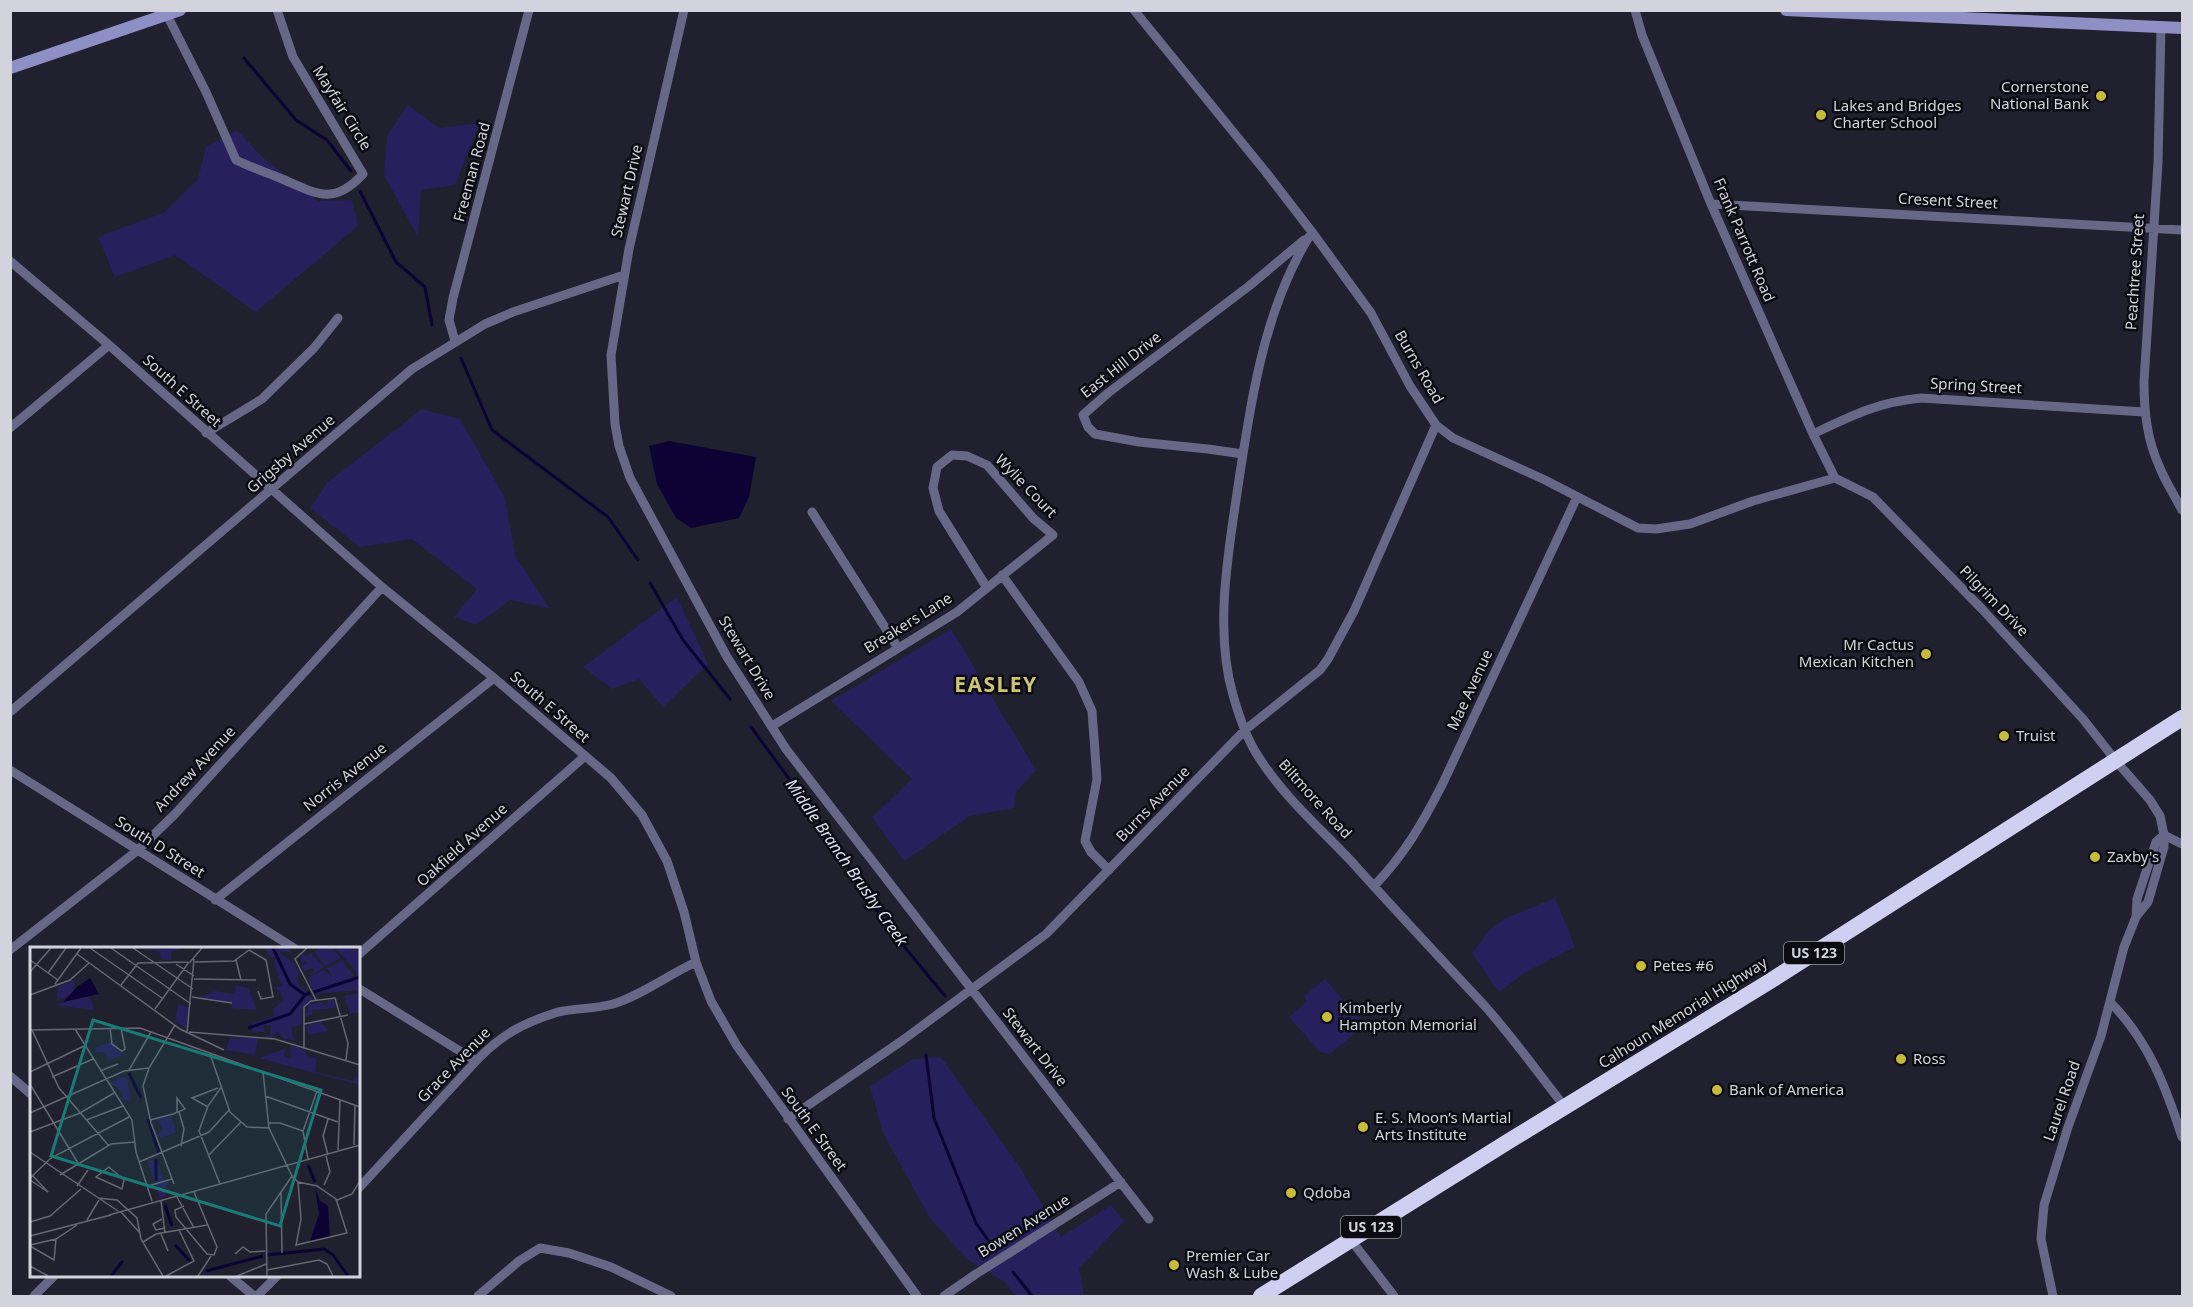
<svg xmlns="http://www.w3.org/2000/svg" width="2193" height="1307" font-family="'Noto Sans',sans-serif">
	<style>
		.green { fill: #27205d }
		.water { fill: #0d0234 }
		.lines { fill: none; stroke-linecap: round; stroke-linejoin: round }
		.stream { stroke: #0d0234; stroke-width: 3 }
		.street { stroke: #676888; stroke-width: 9 }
		.secondary { stroke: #8e8fc4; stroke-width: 12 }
		.highway { stroke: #cfd0f1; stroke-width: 16 }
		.poi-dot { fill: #c8bb3b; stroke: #0b0b11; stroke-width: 2 }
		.labels { text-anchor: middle; stroke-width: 5; stroke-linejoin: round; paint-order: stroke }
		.shield { fill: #0b0b11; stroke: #96979f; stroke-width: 1.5 }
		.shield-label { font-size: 14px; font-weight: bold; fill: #d2d3dc }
		.poi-label { font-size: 15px; fill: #d2d3dc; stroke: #0b0b11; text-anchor: start }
		.street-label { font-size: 15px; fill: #d2d3dc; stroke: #0b0b11 }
		.water-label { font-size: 16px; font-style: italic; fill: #e0e1f6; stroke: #0b0b11 }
		.district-label { font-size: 21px; font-weight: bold; letter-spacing: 1.5px; fill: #cbc375; stroke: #0b0b11 }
		.inset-river { fill: none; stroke: #0d0234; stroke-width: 3 }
		.inset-road { fill: none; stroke: #676874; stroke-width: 1.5 }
		.view { fill: #197b74; fill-opacity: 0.15; stroke: #197b74; stroke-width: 3 }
		.inset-edge { fill: none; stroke: #d2d3dc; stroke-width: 3 }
	</style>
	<rect width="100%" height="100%" fill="#20202e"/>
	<path class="green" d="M408,105L439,128L480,123L455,185L421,190L418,237L384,175L387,136Z
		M237,130L261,156L318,201L352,200L358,226L256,312L175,255L115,277L98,237L165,212L198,179L206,147Z
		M422,409L460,419L505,498L515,555L549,608L510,600L476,625L454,617L477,589L412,539L360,547L310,508L328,482Z
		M677,597L708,664L663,707L639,679L612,689L583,667Z
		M951,629L1036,770L1016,792L1014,808L970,816L904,861L872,817L912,779L831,701Z
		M1555,898L1575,947L1526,972L1499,992L1472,954L1488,931L1504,919Z
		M1325,979L1365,1025L1330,1054L1320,1052L1289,1017L1307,1001L1304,996Z
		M941,1057L1021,1169L1061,1237L1111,1205L1124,1221L1079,1268L1084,1296H1015L1005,1282L968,1260L930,1218L883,1133L870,1086L913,1059Z"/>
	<path class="water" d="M669,441L756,457L749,497L739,518L691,528L676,518L657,484L649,446Z"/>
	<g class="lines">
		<path class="stream" d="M244,58L296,120L327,140L351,171
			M360,191L396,262L425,287L432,325
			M461,358L492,430L608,517L638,560
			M650,583L683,640L730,699
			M751,727L815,814L884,922L945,996
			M926,1055L934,1118L976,1223L988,1240
			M1013,1272L1032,1296"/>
		<path class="street" d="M684,10L629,249L611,355L615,424L619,446L630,478L727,657L786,749L1149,1219
			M1134,10L1265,171L1312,232L1371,313L1410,386L1436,425L1453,438L1545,480L1638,528L1656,529L1690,524L1753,501L1835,478
			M1635,10L1642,35L1711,204L1813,434L1835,478
			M167,15L206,92L236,160C250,167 265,172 280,178C315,193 333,207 363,174L293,57L277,10
			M2161,27L2158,163L2144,381C2144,412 2147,440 2160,468C2166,483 2175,496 2182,510
			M1711,204L2182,230
			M1312,232C1266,304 1253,390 1240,473C1230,543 1213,626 1233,695C1239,716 1246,738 1258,756C1283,796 1320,828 1352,862C1395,910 1439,957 1483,1004C1512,1036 1538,1073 1565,1107
			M10,261L109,345L382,587L494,678L611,778L642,815L667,861L684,912L696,962L711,1001L737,1046L917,1296
			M455,341L449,320L453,298L529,10
			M10,428L109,345
			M206,433L262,399L314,348L338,318
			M1813,434C1851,416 1878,402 1921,398L2144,412
			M1243,454L1208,449L1139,442L1095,434L1088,427L1083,415L1108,393L1249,286L1304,240
			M1835,478L1873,497L1982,609L2083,719L2116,761L2150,800L2160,816L2164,835V847L2148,902L2136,917L2124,947L2101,1036L2068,1127L2044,1205L2041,1239L2053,1296
			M812,512L898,648
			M1002,575L1079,682L1092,711L1097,779L1085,841L1091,852L1109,870
			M10,712L412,369L485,324L513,312L624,275
			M772,726L957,612L1053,535L1033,518L987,465L967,456L952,455L937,467L933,488L939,511L987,588
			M10,770L294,948
			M2164,835L2182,844
			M1374,886C1404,855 1422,824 1442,785L1577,497
			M215,900L494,678
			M2136,917L2137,899L2156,842L2164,835
			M10,950L138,850L175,814L382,587
			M358,955L584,757
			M358,988L476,1061
			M2110,1002C2148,1040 2166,1087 2182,1137
			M10,1076L32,1095
			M788,1119L903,1040L1046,934L1245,730L1320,670L1328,659L1354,611L1436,425
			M358,1189L476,1061C502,1034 523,1023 558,1012C576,1008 595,1009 613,1004C642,995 668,975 696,962
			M1351,1240L1394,1296
			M230,1276L254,1296
			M34,1296L54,1276
			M257,1296L277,1276
			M478,1296L519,1261L540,1248L569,1253L611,1267L671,1296
			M944,1296L976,1274L1121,1182"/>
		<path class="secondary" d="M1786,10L2182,28
			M10,68L180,10"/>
		<path class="highway" d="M1261,1296L1509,1141L1767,983L2182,718"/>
	</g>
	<g class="poi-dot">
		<circle cx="2101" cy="96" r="6"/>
		<circle cx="1821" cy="115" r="6"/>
		<circle cx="1926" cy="654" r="6"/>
		<circle cx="2004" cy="736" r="6"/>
		<circle cx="2095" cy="857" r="6"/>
		<circle cx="1641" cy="966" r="6"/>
		<circle cx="1327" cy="1017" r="6"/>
		<circle cx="1901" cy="1059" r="6"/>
		<circle cx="1717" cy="1090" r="6"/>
		<circle cx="1363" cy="1127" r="6"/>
		<circle cx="1291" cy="1193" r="6"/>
		<circle cx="1174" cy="1265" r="6"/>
	</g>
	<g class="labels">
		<g class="shield">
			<rect x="1784" y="942" width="60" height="22" rx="4.5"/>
			<rect x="1341" y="1216" width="60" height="22" rx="4.5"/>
		</g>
		<g class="shield-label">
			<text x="1814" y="958">US 123</text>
			<text x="1371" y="1232">US 123</text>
		</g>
		<g class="poi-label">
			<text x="2089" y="92" text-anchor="end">Cornerstone<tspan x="2089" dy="17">National Bank</tspan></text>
			<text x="1833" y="111">Lakes and Bridges<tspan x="1833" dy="17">Charter School</tspan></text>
			<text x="1914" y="650" text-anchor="end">Mr Cactus<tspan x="1914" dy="17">Mexican Kitchen</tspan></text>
			<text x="2016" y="741">Truist</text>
			<text x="2107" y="862">Zaxby's</text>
			<text x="1653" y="971">Petes #6</text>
			<text x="1339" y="1013">Kimberly<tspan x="1339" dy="17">Hampton Memorial</tspan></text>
			<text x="1913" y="1064">Ross</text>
			<text x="1729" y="1095">Bank of America</text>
			<text x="1375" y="1123">E. S. Moon’s Martial<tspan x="1375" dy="17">Arts Institute</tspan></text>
			<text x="1303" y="1198">Qdoba</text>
			<text x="1186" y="1261">Premier Car<tspan x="1186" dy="17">Wash &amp; Lube</tspan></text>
		</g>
		<g class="street-label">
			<text transform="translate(342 108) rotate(58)" y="5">Mayfair Circle</text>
			<text transform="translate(472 172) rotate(-75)" y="5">Freeman Road</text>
			<text transform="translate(627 191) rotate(-77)" y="5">Stewart Drive</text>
			<text transform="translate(1948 201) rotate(3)" y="5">Cresent Street</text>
			<text transform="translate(1744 240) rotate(67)" y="5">Frank Parrott Road</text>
			<text transform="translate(2135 272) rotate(-86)" y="5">Peachtree Street</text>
			<text transform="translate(1121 365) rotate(-38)" y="5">East Hill Drive</text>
			<text transform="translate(1419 367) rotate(60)" y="5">Burns Road</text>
			<text transform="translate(1976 386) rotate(3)" y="5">Spring Street</text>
			<text transform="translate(182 391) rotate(42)" y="5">South E Street</text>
			<text transform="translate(291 454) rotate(-41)" y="5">Grigsby Avenue</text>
			<text transform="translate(1026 486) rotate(46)" y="5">Wylie Court</text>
			<text transform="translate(1994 601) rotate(46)" y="5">Pilgrim Drive</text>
			<text transform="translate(908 623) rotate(-32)" y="5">Breakers Lane</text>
			<text transform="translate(747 658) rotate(59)" y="5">Stewart Drive</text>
			<text transform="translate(1470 690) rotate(-65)" y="5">Mae Avenue</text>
			<text transform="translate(550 707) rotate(41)" y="5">South E Street</text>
			<text transform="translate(195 769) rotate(-47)" y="5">Andrew Avenue</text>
			<text transform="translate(345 777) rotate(-38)" y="5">Norris Avenue</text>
			<text transform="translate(1315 799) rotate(48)" y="5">Biltmore Road</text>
			<text transform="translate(1153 804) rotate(-46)" y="5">Burns Avenue</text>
			<text transform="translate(462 845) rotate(-42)" y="5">Oakfield Avenue</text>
			<text transform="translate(160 847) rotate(32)" y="5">South D Street</text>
			<text transform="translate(1683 1013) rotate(-32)" y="5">Calhoun Memorial Highway</text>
			<text transform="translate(1035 1047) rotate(52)" y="5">Stewart Drive</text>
			<text transform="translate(454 1065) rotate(-46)" y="5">Grace Avenue</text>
			<text transform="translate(2062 1101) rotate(-71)" y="5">Laurel Road</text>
			<text transform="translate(814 1129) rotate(54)" y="5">South E Street</text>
			<text transform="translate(1024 1226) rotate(-32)" y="5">Bowen Avenue</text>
		</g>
		<g class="water-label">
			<text transform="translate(847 862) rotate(55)" y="6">Middle Branch Brushy Creek</text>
		</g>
		<g class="district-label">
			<text x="996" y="692">EASLEY</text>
		</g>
	</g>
	<g transform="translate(30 947)">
		<rect width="330" height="330" fill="#20202e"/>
		<path d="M153,1L141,5V13H133L128,4L109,2ZM234,1H259L262,6L248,4L262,15L269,24L267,35L283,52L271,62L272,77L261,81L264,93L254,92L248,85L241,91L234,89L240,88L241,79L234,78V85H222V77L244,69L243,62L253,54L251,45L244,41L252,38L244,17L246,10H240ZM289,1H302L311,11L295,19L284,5ZM305,1H326L330,7V43L284,47L278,31L294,23L302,30L297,21L312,13L327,33L326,24ZM272,5L276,9L281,6L294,20L283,28L279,29L284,24L282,21L275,24L271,19L277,15L271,14ZM45,33L43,47L26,54L29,39ZM205,38L218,41L227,63L201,61L202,55L170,50L185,44L201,47L206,45ZM330,46V65L320,67L314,49ZM56,49L61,52L64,63L24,58ZM298,53H304L305,61L282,63V68L275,69L279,57L290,55L297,60ZM148,57L159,61L156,81L145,75ZM291,75L298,84L278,88L276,78ZM200,91H228L225,108L196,103ZM83,94L93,108L79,113L73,105H66L65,101ZM264,99L276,103L277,109L287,112L285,125L323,134L326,127L330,138L229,111L256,101L254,109L261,112L260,100ZM94,129L97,131L101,154L90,152L93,149L89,142L79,136ZM142,169L146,186L129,191L128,186L133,183L127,172ZM127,213L134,235L141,236L135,240L136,249L130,251L119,219V214Z" fill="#27205d"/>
		<path d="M60,31L69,47L33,55L47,40ZM285,241L290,254L298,259L300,290L280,294L289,267Z" fill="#0d0234"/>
		<path class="inset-river" d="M243,1L260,37L275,48L280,46M284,45L330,30M218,81L260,67L275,48M99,126L111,151M118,172L129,206M126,212V234M278,218L285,235M135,258L142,279M145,298L160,314M237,308L294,302L303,308L318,329M176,324L233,309M81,329L93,314"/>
		<path class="inset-road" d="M60,1L132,51M81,1L161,57M103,1L163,42M277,1L265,12L286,53M219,3L236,13L243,50L231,52L228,44M47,7L150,82L194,103M0,13L28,33M206,13L211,33M165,15L204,14L219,3M146,17L164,29M0,25L21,1M18,26L36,1M164,32L226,33M25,37L51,1M91,38L108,16L160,15L172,1M0,48L40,33L59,16M162,50L202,56M125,62L159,15M274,77L318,68M80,81L82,97L92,104L95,102L91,81M45,82L102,173L106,205L122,254M0,83L110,81L330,160M2,83L29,141L79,199M157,85L164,12M159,85L245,92L330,118M274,100V60L281,54L305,51L318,96L316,113M180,107L200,165L217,180L239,181M99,123L121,85M70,124L88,117M0,125L54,99M233,125L239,181L262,229L268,235L287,239L306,252L317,286L266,298L271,272L268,235M22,130L63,112M0,137L48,216M235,149L308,175M178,160L162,151L188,141M149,165L154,182L151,199M0,166L94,124L119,121M56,173L93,159M120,173L143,167L155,162L147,151V165M238,176H250L273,184M0,185L50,166L84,146M324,198L325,158M308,203L310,153M0,205L88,264M298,208L293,189L298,172M178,209L211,175M278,212L273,184L287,144M109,215L179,185L199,163M79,220L94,233L92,242L66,230ZM30,228L81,197L105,195M0,231L21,211L99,170M0,233L18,245L2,228M144,237L121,176L113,139L119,121L145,78M190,237L169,184L178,159L192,139M294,238L300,225L296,209M47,239L58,223M118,239L142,232M251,245L252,306M147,250L164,281M68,251L87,253L107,271L111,292L133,329M307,253L322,247L330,234M131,254L135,286M154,259L145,263L146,270L177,307L184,308L187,300L164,245M91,265L110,286M79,268L330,198M132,272L123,277L126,283L135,281M57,273L69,253M0,275L20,269L51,242M131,287L138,304M0,289L81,268M113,295L126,287L177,278M0,298L26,292L47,278M0,299L24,313L26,292M205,307L213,300L220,305L235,304M0,319L18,329M237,323L289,313L297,317L303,329M136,329L164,314L149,283M168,329L181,309M207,329L236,317M237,329L236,267L262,229"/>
		<path class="view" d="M63,73L291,143L250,279L21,209Z"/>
		<rect width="330" height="330" class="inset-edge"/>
	</g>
	<rect width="2193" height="1307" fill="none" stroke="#d2d3dc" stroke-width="24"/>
</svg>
